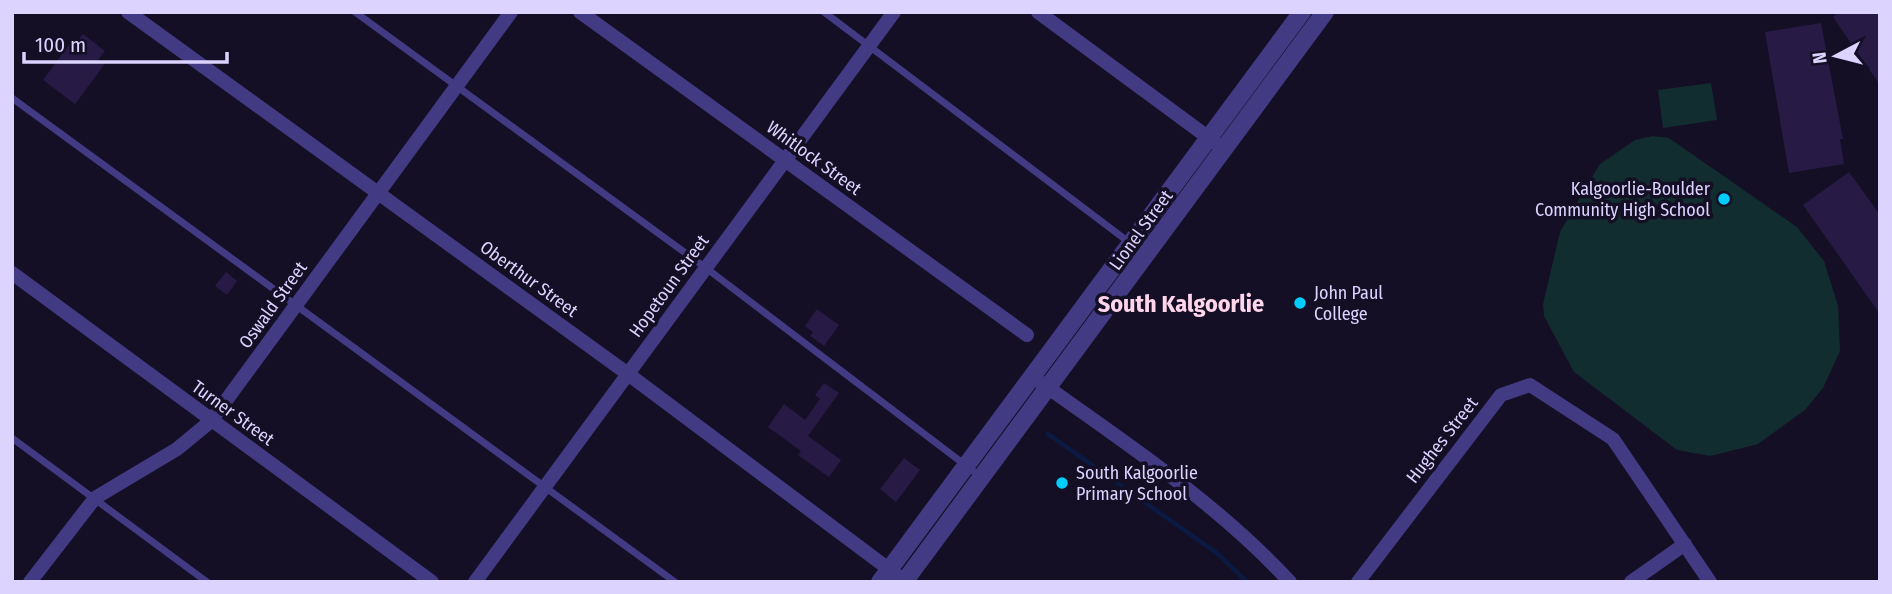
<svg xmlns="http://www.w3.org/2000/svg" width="1892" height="594" font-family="'Fira Sans Condensed',sans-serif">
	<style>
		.green { fill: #122d2f }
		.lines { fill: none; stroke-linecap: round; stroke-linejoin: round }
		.stream { stroke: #0a1a42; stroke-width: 4.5 }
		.building { fill: #271b46 }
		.service { stroke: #433a84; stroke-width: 7 }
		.minor { stroke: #433a84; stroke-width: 14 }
		.tertiary { stroke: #433a84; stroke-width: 18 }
		.poi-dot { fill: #01cdfc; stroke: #140f25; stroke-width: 2.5 }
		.labels { text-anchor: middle; stroke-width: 7; stroke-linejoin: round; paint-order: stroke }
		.street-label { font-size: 18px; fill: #dcd3ff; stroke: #140f25 }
		.poi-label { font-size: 18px; fill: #dcd3ff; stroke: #140f25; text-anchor: start }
		.district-label { font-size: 24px; font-weight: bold; fill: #ffd5ec; stroke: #140f25 }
	</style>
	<rect width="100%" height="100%" fill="#140f25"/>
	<path class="green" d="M1711,83L1717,120L1663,128L1658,90Z
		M1653,136L1669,138L1797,227L1824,261L1838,306L1840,351L1823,388L1805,410L1758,444L1710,456L1677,450L1574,372L1544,316L1543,304L1560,232L1586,187L1600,164L1635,140Z"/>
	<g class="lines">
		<path class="stream" d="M1048,434L1218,554L1247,582"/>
	</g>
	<path class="building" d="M1839,12H1880V85L1833,17Z
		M1821,23L1843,139H1840L1844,164L1789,173L1765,32Z
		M83,34L105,51L98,60L104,65L75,104L43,80L71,42L75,44Z
		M1849,172L1880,215V314L1803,205Z
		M226,272L237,281L227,295L215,286Z
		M817,309L839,325L824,346L810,336L813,332L805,326Z
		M824,383L839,393L808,436L841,460L829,477L798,455L801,451L768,427L784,404L805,420L820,399L815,395Z
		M904,458L920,470L896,502L880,489Z"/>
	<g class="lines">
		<path class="service" d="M355,12L706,268L981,477
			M824,12L1130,243
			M12,98L675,582
			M12,438L207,582"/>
		<path class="minor" d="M128,12L628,374L898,576
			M580,12L1027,335
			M1038,12L1217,144
			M12,273L432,582
			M1040,382C1126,443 1218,504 1290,582
			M30,582L95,498L177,449L211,421L511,12
			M475,582L894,12
			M1358,582L1501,395L1530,385L1613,439L1710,582
			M1631,582L1685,544"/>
		<path class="tertiary" d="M880,582L1302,12
			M904,582L1325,12"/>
	</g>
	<g class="poi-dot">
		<circle cx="1724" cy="199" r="7"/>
		<circle cx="1300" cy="303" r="7"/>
		<circle cx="1062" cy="483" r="7"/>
	</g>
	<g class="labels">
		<g class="street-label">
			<text transform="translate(814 158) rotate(36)" y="6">Whitlock Street</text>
			<text transform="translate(1141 230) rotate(-54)" y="6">Lionel Street</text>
			<text transform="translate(529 279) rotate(36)" y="6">Oberthur Street</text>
			<text transform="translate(669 286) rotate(-54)" y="6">Hopetoun Street</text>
			<text transform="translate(273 305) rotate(-54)" y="6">Oswald Street</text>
			<text transform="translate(233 413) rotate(36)" y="6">Turner Street</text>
			<text transform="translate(1442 440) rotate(-52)" y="6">Hughes Street</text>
		</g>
		<g class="poi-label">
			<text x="1710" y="195" text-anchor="end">Kalgoorlie-Boulder<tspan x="1710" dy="21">Community High School</tspan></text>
			<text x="1314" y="299">John Paul<tspan x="1314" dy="21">College</tspan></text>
			<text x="1076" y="479">South Kalgoorlie<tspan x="1076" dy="21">Primary School</tspan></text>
		</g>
		<g class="district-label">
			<text x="1181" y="312">South Kalgoorlie</text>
		</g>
	</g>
	<rect width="1892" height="594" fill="none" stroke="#dcd3ff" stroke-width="28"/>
	<g transform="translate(1836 56) rotate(263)" stroke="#140f25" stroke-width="5" paint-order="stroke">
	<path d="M0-5L12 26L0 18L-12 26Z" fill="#dcd3ff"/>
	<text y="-10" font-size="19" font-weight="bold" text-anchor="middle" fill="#dcd3ff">N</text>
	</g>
	<path d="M24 52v10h203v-10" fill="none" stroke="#dcd3ff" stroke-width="3.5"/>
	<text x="35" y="52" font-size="21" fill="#dcd3ff" stroke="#140f25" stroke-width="5" paint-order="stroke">100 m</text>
</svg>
